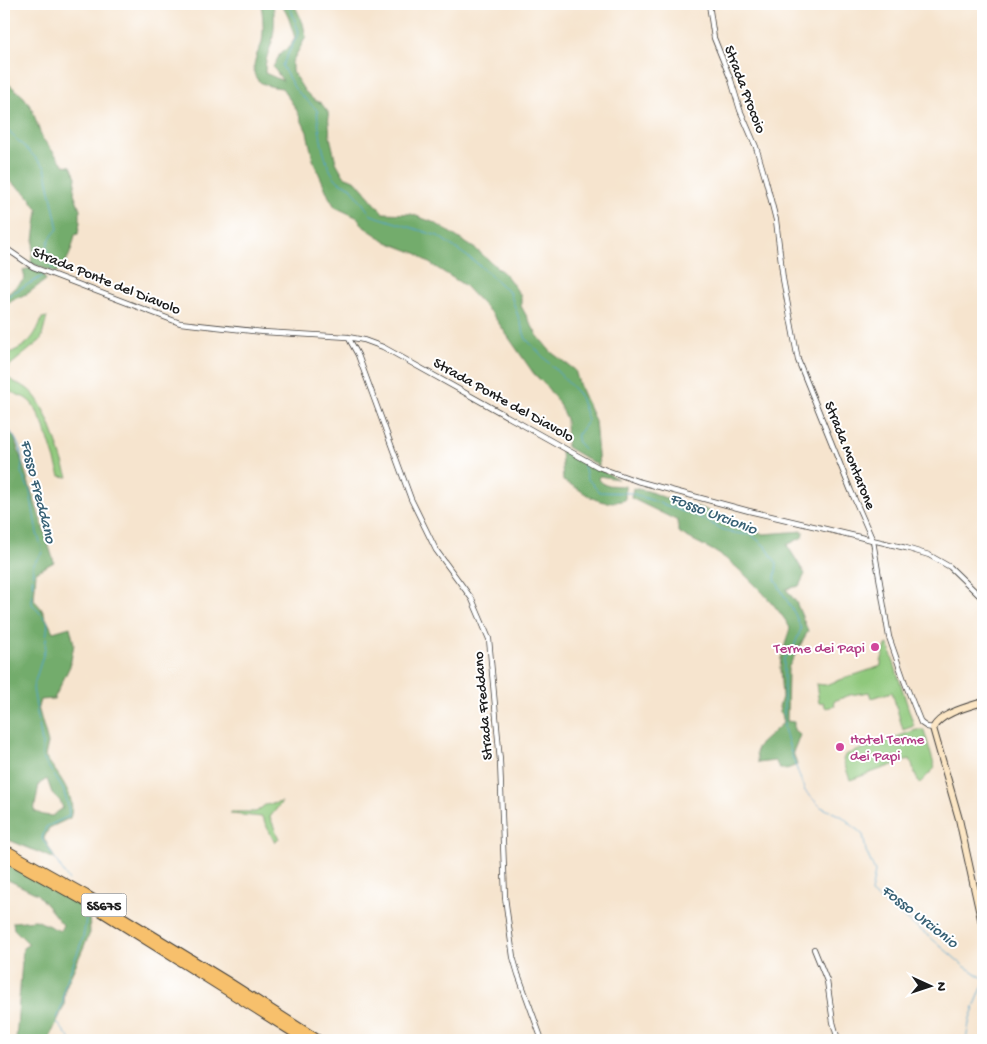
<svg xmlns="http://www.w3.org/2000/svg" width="987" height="1044" font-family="'Gochi Hand',sans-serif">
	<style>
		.green { fill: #8fc87c; stroke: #56724c }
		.forest { fill: #73ac6c; stroke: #486444; fill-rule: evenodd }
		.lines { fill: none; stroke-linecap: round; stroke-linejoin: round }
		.stream { stroke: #52a4cd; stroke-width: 1 }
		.street-casing { stroke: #3d3a37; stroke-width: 6 }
		.secondary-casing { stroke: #3d3a37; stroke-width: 8 }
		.highway-casing { stroke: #3d3a37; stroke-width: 11 }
		.street { stroke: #fff; stroke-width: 4.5 }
		.secondary { stroke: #fce6c4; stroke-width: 6 }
		.highway { stroke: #f7c06c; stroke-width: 9 }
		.hotel-dot { fill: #d1479c; stroke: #fff; stroke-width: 2 }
		.labels { text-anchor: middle; stroke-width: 4; stroke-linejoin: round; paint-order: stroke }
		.shield { fill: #fff; stroke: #606060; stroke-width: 1 }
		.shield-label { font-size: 14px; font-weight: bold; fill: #1c1c1c }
		.street-label { font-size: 15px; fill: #1c1c1c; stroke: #fff }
		.hotel-label { font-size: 15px; fill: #b23c85; stroke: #fff; text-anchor: end }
		.water-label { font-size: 16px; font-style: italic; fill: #376074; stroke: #fff }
	</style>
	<rect width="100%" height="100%" fill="#fff"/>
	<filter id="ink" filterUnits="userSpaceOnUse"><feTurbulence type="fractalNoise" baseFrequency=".02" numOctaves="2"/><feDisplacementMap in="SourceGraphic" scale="10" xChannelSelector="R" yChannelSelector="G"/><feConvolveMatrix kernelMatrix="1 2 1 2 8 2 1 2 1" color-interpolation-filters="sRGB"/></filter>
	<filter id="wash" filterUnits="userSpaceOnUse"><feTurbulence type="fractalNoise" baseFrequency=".0096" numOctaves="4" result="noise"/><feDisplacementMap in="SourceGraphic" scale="20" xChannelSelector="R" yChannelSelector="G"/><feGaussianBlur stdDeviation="1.12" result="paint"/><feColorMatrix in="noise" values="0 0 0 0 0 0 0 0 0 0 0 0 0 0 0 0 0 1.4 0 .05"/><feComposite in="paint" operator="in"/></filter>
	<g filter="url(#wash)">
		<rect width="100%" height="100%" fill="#f6e4ce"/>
		<path class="green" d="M47,317L41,340L8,367L6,375C14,385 21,383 29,390C47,404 60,455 68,477L60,476C54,459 42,410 28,400C22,395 12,394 4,388V355C26,347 34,340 42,318Z
			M888,644L914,726L903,730L892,692L871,698L869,692L850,695L834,701L835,706L826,708L823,702L819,703L816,684L825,685L881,666V662L886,645Z
			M916,730H924L935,768L919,784L910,759L850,780L843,760L845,755Z
			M282,802L270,817L279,839L275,843L262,817L231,814V812H256L265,805Z"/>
		<path class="forest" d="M261,4H273C275,17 275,32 271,45C267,56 265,61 265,73L283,81L273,67L280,54L291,45L295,38L288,16L281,4H294L303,23L306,37L292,62V71L304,90L314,100L321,103L328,112L330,137L336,162L344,176L356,181L383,213L411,214L435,223L477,250L506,275L521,296V306L537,335L551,352L575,370L580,387L595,421L599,466L567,447L566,419L558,402L546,386L534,374L493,315L464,285L426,261L418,254L387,242L364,227L358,218L335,207L329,197L313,160L307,132L296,109L282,88C262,86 248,81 256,57C257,52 261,48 262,42C264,29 263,17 261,4Z
			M4,80L24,97L32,109L42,138L64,165L71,166L76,177L74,193L80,209V222L78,234L75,235C72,250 68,264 55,273L31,263L38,210L27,194L4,177Z
			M30,268L43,273L46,280L27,294L12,300L4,308V297L25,279L23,270Z
			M4,425L14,437L54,562L36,572L34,600L41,608L53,632L70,627L74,644L70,666L54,699L40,700L38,707L48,743L45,756C57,774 78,796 70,818L49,828L44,838L55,859L4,838ZM47,779L52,793L60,801L63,808L52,816L43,815L34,811L39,784Z
			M561,450L618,479L599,476L598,479L605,485L625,486V500C593,508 589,492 563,481Z
			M633,488L648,491L673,501L702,508L764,534L803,531V537L787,545L805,574L799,586L786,589L796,602L808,631L788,668L787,721L794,722V730L800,735L793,752L797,765L787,769H780L775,761L758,763L756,754L757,747L783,723L779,707L782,697L780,668L781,658L790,628C779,607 745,573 725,558C711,548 693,541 678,532V521L631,498Z
			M4,863L89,911L90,933L65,989L64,1006L50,1037L53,1040H16L23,948L29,944L14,929L13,922L36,920L60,931L63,925L37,894L4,878Z"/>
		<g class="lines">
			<path class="stream" d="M289,4L299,32L282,66L295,89L317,110C319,130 323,168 339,182C342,184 346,185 350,186L371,215L438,236L478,264L510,293L526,339L579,394L588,420L578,434L577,441L585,450
				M4,127L45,167L58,229C41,247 49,247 52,269
				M4,302L9,295L43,276
				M4,425C17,437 25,453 21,472L30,491L37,533L43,552L33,564L32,604L48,622L45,649L33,688L42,742V757L63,789L68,805L69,816L46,827L42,838L69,881
				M584,465L587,478L599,492L631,493L699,517L728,532L752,535L766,547L777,564L775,579L782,592L795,614L801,629L792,651L784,659V728L792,756L805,791L821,807L843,817L863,835L866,851L875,872L871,893L930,937L964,966L983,978
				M71,1040L56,1021L63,1003L64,988L83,938L86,919L82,904
				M966,1040L970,1018L983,985"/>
		</g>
	</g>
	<g filter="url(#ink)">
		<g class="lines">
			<defs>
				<path id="street" d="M709,4L714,38L731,80L740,110L756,147L766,181L776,220L783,279L798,360L851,491L873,541L889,637L905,683L921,723L927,727L933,728
					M4,247L33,267L180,323L263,332L348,337L364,340L383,347L598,467L637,481L749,511L906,548L929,555L950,567L983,599
					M348,337L358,355L411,499L436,550L472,599L489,639L500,761L505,897L513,957L518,974L542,1040
					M814,949L827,981L833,1022L838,1040"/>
				<path id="secondary" d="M983,702C967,707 941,713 933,728L959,819L983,928"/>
				<path id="highway" d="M4,849L86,895L226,981L318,1040
					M4,856L83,900L306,1040"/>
			</defs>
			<use href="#street" class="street-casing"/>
			<use href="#secondary" class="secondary-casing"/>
			<use href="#highway" class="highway-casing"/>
			<use href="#street" class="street"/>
			<use href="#secondary" class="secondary"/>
			<use href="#highway" class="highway"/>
		</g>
	</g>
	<g class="hotel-dot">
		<circle cx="875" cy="647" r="5"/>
		<circle cx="840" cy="747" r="5"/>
	</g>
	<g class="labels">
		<rect class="shield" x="81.5" y="893.5" width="45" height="23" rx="4"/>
		<g class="shield-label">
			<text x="104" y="910">SS675</text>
		</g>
		<g class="street-label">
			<text transform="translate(746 89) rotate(69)" y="5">Strada Procoio</text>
			<text transform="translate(107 280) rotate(22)" y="5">Strada Ponte del Diavolo</text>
			<text transform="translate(504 399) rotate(29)" y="5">Strada Ponte del Diavolo</text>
			<text transform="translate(851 455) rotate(68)" y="5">Strada Montarone</text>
			<text transform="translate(482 706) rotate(-95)" y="5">Strada Freddano</text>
		</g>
		<g class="hotel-label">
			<text x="865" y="652">Terme dei Papi</text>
			<text x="850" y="743" text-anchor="start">Hotel Terme<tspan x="850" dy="17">dei Papi</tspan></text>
		</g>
		<g class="water-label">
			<text transform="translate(40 491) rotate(76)" y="6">Fosso Freddano</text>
			<text transform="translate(714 512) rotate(21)" y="6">Fosso Urcionio</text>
			<text transform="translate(921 915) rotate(38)" y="6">Fosso Urcionio</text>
		</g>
	</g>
	<rect width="987" height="1044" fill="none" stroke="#fff" stroke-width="20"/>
	<g transform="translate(930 986) rotate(93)" stroke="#ffffff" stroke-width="4" paint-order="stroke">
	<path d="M0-4L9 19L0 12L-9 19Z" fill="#1c1c1c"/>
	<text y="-8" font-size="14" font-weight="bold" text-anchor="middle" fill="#1c1c1c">N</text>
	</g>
</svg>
